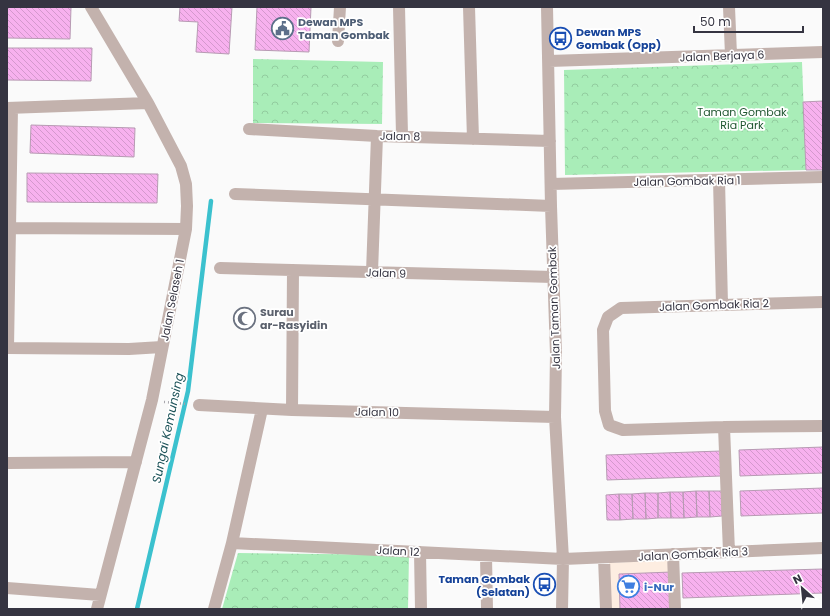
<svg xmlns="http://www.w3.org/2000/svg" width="830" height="616" font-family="Poppins,sans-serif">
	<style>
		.commercial { fill: #fdede1 }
		.park { fill: url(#park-crowns) }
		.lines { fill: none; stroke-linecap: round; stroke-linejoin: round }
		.stream { stroke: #3bc1ce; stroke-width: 4.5 }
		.building { fill: url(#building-back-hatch); stroke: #b79bb3 }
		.path { stroke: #a4a3a9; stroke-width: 2.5; stroke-dasharray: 1 3; stroke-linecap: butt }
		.minor { stroke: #c3b2ad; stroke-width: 12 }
		.labels { text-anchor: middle; stroke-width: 3.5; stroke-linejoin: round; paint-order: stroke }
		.service-label { font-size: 11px; font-weight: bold; fill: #4e5e75; stroke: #fff; text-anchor: start }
		.transit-label { font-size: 11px; font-weight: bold; fill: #164399; stroke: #fff; text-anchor: start }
		.street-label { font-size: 11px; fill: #353441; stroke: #fff }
		.park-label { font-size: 11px; fill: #1f5630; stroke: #fff }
		.worship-label { font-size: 11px; font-weight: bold; fill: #5b616d; stroke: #fff; text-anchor: start }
		.shop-label { font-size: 11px; font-weight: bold; fill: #366cbe; stroke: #fff; text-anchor: start }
		.water-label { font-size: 12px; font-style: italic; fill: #1e545a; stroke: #fff }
	</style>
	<defs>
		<pattern id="park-crowns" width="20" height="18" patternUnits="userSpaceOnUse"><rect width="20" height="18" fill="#a9edb8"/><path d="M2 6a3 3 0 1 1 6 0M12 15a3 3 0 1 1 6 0" fill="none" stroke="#92cc9f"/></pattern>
		<pattern id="building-back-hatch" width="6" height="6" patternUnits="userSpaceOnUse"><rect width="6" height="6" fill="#f7b1ee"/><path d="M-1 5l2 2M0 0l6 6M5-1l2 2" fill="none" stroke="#d499cd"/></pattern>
	</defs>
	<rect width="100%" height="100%" fill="#fafafa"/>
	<path class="commercial" d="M668,560L671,609H611L609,563Z"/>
	<path class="park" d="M253,59L383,62L382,124L253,123Z
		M802,62L806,170L565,175L564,70Z
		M238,553L409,555L408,609H222Z"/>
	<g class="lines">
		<path class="stream" d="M137,609L188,391L211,201"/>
	</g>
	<path class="building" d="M7,7H71L70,39L7,38Z
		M180,7H232L229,54L196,52L198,22L179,21Z
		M257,7H311L309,52L255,50Z
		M7,48H92L91,81L7,80Z
		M823,101V170H806L803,102Z
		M31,125L135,128L134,157L30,153Z
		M27,173L158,174L157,203L27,202Z
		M823,447V473L740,476L739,450Z
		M721,451V476L607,480L606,455Z
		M823,488V513L741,516L740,491Z
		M696,491H709L710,517H697Z
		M696,491L697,517L684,518L683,492Z
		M709,491H722V516L710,517Z
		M670,492H683L684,518H671Z
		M670,492L671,518H658V493Z
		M645,493H658V518L646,519Z
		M645,493L646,519H633L632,494Z
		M619,494H632L633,519L620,520Z
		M619,494L620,520H607L606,495Z
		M823,569V593L683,598L682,573Z
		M672,572L674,609H620L619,574Z"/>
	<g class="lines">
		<path class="path" d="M164,402L187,404"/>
		<path class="minor" d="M91,7L148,103L181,166L186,184L187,206L186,229L152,400L97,609
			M399,7L402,135
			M469,7L473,139
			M547,7L551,206L556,354L555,417L563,559L562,609
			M729,7L731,55
			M338,41L340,7
			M549,61L823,52
			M7,108L148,103
			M249,129L377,136L550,141
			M719,180L722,304
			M551,184L823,177
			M235,194L551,206
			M10,228L186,229
			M220,268L553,277
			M372,272L377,136
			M823,302L621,308L608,317L603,330L605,411L609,425L623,430L724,427L823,426
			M7,348L129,349L162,347
			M8,348L12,108
			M199,405L292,410L555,417
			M292,410L293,270
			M724,427L729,552
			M7,463L136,462
			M232,543L563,559L823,548
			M420,552L421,609
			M673,554L675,609
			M486,556L487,609
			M604,558L606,609
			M7,588L100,595
			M214,609L232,543L262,409"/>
	</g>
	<defs>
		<symbol id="civic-ring" viewBox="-11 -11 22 22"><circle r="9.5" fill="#fff" stroke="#5c6f8a" stroke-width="1.5"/><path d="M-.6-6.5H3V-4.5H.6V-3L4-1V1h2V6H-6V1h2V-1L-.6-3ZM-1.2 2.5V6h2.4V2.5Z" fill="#5c6f8a"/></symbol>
		<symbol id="bus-ring" viewBox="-11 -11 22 22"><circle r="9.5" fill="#fff" stroke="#1a4fb4" stroke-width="1.5"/><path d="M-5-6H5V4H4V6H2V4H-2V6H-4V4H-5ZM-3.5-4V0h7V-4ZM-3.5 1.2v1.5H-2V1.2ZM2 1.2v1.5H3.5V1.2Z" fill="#1a4fb4"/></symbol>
		<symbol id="mosque-ring" viewBox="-11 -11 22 22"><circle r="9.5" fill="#fff" stroke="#6b7280" stroke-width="1.5"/><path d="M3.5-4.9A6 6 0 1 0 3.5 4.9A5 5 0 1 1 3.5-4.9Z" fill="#6b7280"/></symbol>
		<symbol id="supermarket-ring" viewBox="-11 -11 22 22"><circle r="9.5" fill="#fff" stroke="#3f7fe0" stroke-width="1.5"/><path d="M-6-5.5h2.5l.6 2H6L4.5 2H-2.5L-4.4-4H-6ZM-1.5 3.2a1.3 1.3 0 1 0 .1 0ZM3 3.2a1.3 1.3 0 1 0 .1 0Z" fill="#3f7fe0"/></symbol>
	</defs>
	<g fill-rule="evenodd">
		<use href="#civic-ring" x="270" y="16" width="25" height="25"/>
		<use href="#bus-ring" x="548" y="26" width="25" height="25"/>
		<use href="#mosque-ring" x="232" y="306" width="25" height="25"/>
		<use href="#bus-ring" x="532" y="572" width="25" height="25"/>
		<use href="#supermarket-ring" x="616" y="574" width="25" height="25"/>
	</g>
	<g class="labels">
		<g class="service-label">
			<text x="298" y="26">Dewan MPS<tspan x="298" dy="13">Taman Gombak</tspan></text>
		</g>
		<g class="transit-label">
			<text x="576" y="36">Dewan MPS<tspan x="576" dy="13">Gombak (Opp)</tspan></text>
			<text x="530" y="583" text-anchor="end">Taman Gombak<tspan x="530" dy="13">(Selatan)</tspan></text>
		</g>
		<g class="street-label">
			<text transform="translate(722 56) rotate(-2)" y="4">Jalan Berjaya 6</text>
			<text transform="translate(400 136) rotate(1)" y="4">Jalan 8</text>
			<text transform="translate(687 181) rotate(-1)" y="4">Jalan Gombak Ria 1</text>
			<text transform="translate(386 273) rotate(2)" y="4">Jalan 9</text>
			<text transform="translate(172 300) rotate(-79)" y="4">Jalan Selaseh 1</text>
			<text transform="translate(714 305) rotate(-2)" y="4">Jalan Gombak Ria 2</text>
			<text transform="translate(554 308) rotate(-92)" y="4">Jalan Taman Gombak</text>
			<text transform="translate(377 412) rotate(1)" y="4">Jalan 10</text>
			<text transform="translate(398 551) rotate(3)" y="4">Jalan 12</text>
			<text transform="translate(693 554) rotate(-3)" y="4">Jalan Gombak Ria 3</text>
		</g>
		<g class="park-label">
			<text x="742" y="116">Taman Gombak<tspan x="742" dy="13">Ria Park</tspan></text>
		</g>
		<g class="worship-label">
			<text x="260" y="316">Surau<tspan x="260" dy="13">ar-Rasyidin</tspan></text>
		</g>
		<g class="shop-label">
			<text x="644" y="591">i-Nur</text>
		</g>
		<g class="water-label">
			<text transform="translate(168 428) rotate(-78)" y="4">Sungai Kemunsing</text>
		</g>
	</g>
	<rect width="830" height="616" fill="none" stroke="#353441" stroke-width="16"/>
	<g transform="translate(802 588) rotate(333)" stroke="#ffffff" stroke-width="3" paint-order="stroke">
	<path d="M0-3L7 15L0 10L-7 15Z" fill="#353441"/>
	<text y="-6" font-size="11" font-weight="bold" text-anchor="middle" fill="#353441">N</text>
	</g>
	<path d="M694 26v6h109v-6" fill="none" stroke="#353441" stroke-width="2"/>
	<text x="700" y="26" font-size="12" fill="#353441" stroke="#ffffff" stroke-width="3" paint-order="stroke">50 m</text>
</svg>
